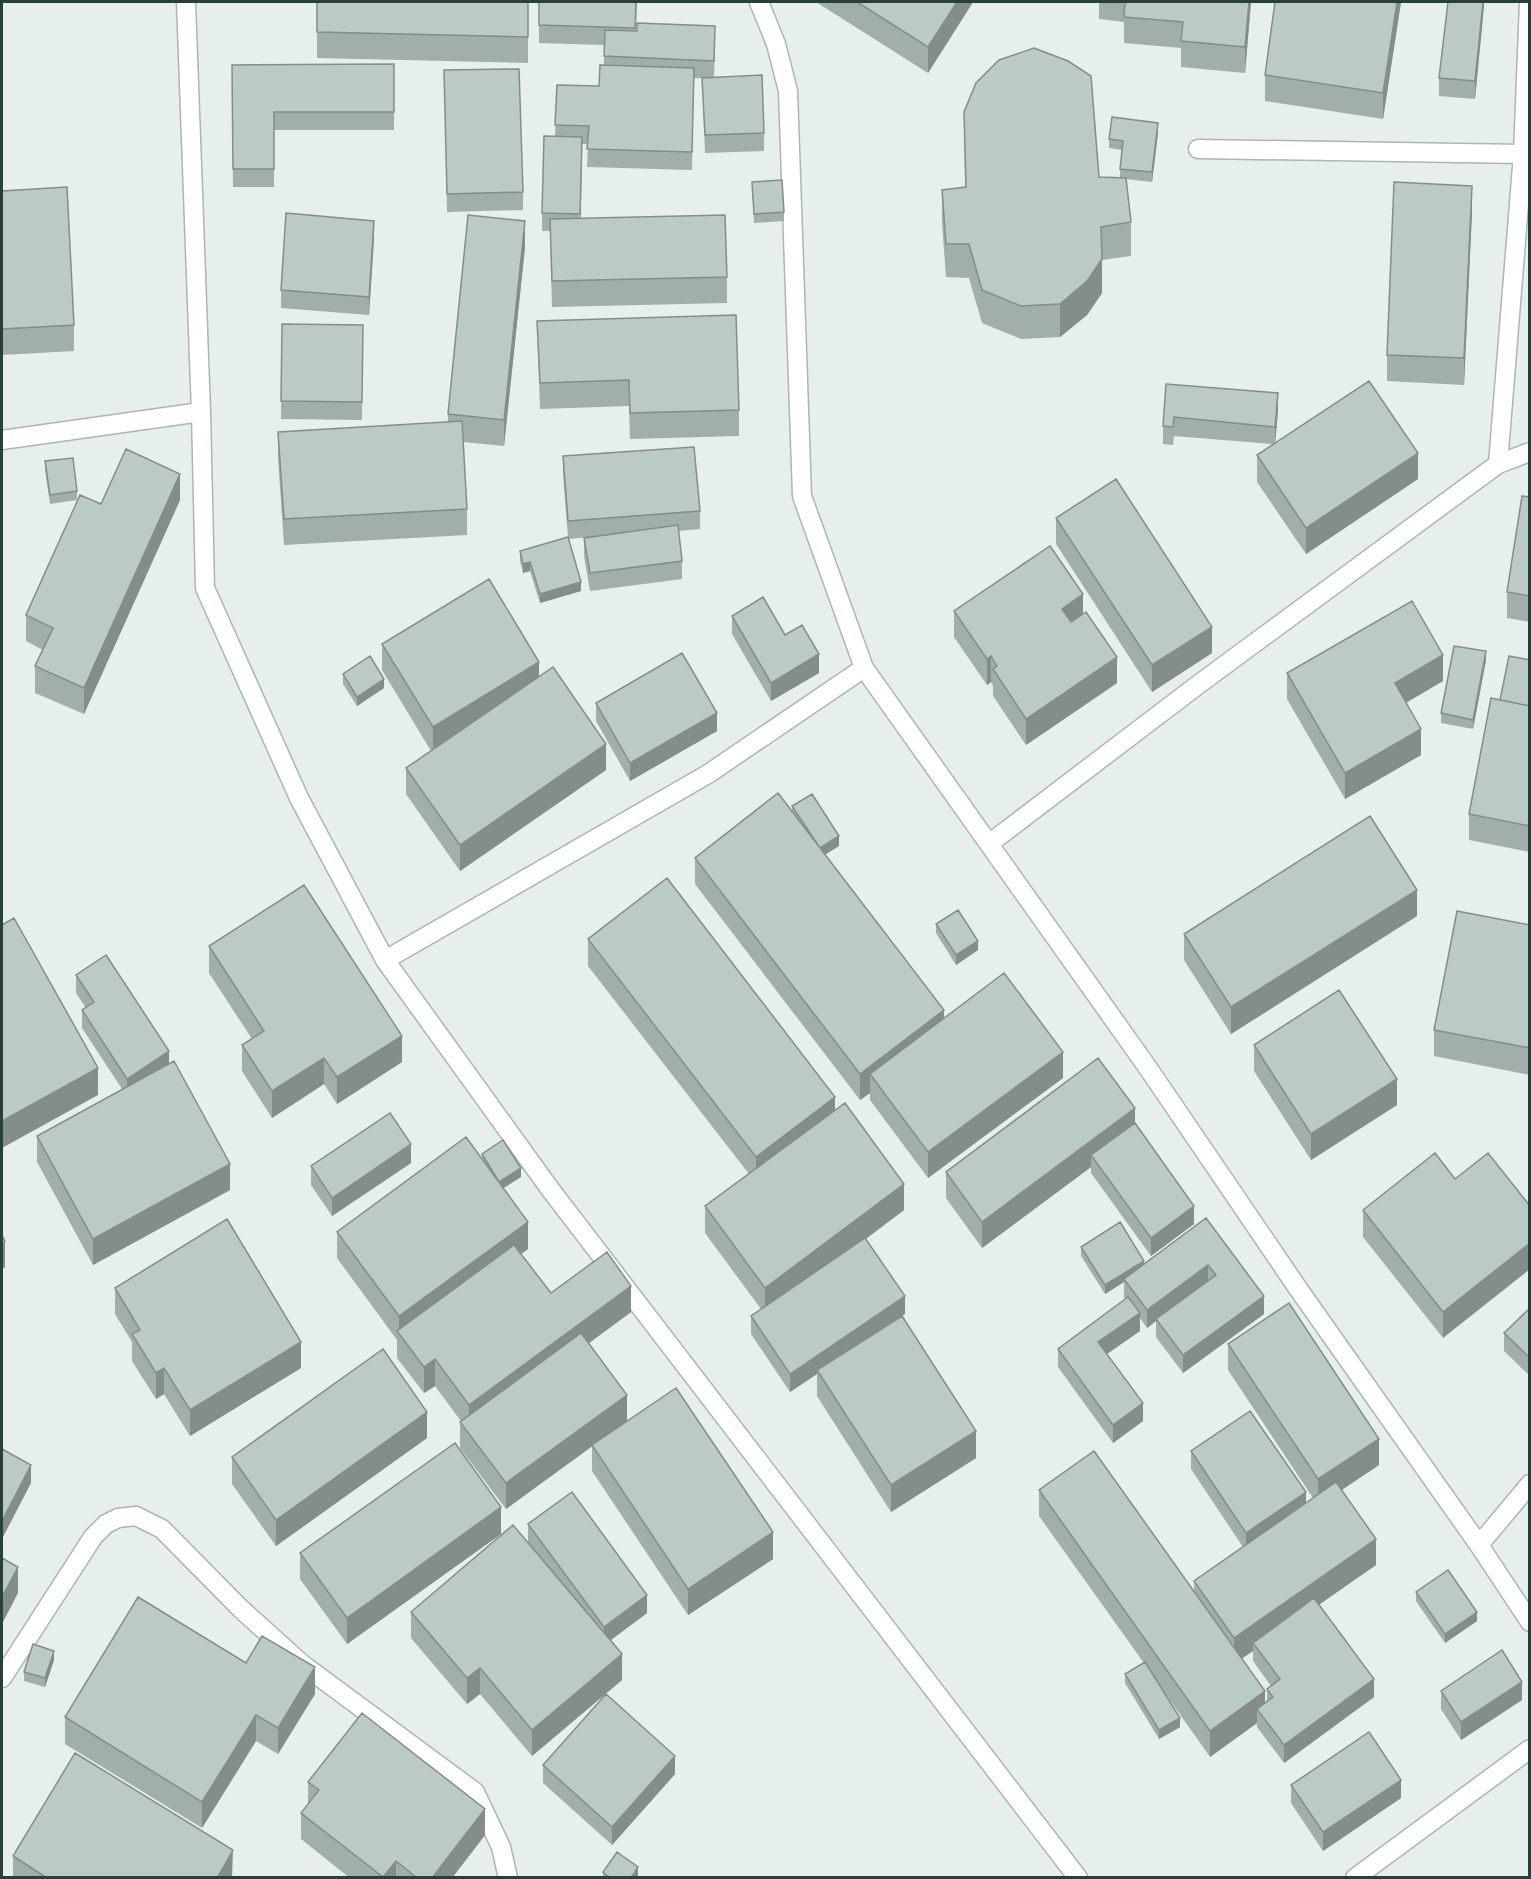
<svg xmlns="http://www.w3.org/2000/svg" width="1531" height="1879" font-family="Jost,sans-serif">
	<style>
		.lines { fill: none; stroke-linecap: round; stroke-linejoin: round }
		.minor-casing { stroke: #a8b8b2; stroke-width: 21 }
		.minor { stroke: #fff; stroke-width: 18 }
		.wall { fill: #a1aea9; fill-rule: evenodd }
		.shaded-wall { fill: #838d89 }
		.building { fill: #bbcac4; stroke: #838d89; stroke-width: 1.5 }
	</style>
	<rect width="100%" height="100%" fill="#e6efeb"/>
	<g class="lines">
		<defs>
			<path id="minor" d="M186,2L201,412L205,588L299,798L385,960L550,1189L1078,1878
				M759,2L776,44L788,91L802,496L864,668L1148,1068L1299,1290L1479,1545L1530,1622
				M1198,149L1523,154
				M2,440L201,412
				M1498,464L1523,154L1529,2
				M990,843L1199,684L1498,464L1530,452
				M385,960L708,774L864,668
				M1479,1545L1530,1484
				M2,1678L93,1537L106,1524L118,1518L136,1516L162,1529L241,1609L302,1664L475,1792L501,1847L508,1878
				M1355,1878L1530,1749"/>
		</defs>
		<use href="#minor" class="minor-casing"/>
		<use href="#minor" class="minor"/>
	</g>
	<path class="wall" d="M317,2H528V63L317,58Z
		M539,2H637L636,31L715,44L714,77L764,133V151L705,153L702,78H694L692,170L587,167L588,144H582L581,219L727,277V303L552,307L550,231H542V213L555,136L557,85L599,86L604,65V45L539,43Z
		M816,2H973L928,73Z
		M1099,2H1251L1245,73L1181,67V48L1124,43V22L1099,19Z
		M1275,2H1401L1383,119L1265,101V75Z
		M1484,2L1475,99L1439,96V78Z
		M394,64V130H274V187H233L232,65Z
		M444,70L523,192V210L447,212Z
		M964,112L1099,177L1120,178V169L1122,150L1109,148V139L1158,133L1152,182L1126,179L1131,222V256L1102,260V293L1087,315L1060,337L1021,339L982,323L969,278L946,277L942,223V190L965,187Z
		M752,182L784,212V221L754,223Z
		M2,191L74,325V351L2,355Z
		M1472,212L1464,385L1387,381V355Z
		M374,239L369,315L281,308V290Z
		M525,247L504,446L463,442L467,509V535L284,545L278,458V432L448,422V414Z
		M537,321L739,410V436L630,439L629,406L540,409Z
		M282,324L363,325L362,420L281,419Z
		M1166,384L1278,411L1275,443L1418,479L1306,554L1257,482V455L1273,444L1174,436L1173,445L1163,444V426Z
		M563,456L700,511V529L678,531L682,561V579L590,591L584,556V538L589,537L569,539L581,591L540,603L530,571L523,573L520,561V551L568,537L563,474Z
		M45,461L77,491V500L50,504L45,470Z
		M1530,497V622L1507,618V592Z
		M180,500L84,714L35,693V666L43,650L26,641V615L101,504Z
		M1056,518L1212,653L1152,692L1056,544Z
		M954,611L1083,615L1117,683L1026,745L993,696V686L991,682L987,685L954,637Z
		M732,616L785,635L819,673L771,701L732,634Z
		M382,644L539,676L606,770L460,871L406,794V768L431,751L382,670Z
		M1486,660L1473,729L1441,723V713Z
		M1530,660V852L1469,840V814L1500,700Z
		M1287,673L1443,681L1406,703L1421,755L1345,799L1287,699Z
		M343,674L384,688L357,706L343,684Z
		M596,703L717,731L630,781L596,721Z
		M792,806L839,846L825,855L944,1018L1063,1078L928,1178L870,1100V1093L860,1100L695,884V858L792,812Z
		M1417,916L1231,1034L1184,960V934Z
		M936,924L978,950L956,965L936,933Z
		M1530,925V1075L1434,1056V1030Z
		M588,939L835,1110L904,1210L866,1239L905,1314L894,1321L976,1458L891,1512L817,1396V1374L790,1392L751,1334V1316L761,1309L705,1233V1206L749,1174L588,966Z
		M209,946L402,1062L337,1104L324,1084L272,1118L242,1071V1045L252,1039L209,973Z
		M76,975L169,1063L230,1190L93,1265L37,1162V1136L122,1089L82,1028V1010L86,1008L76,993Z
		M1254,1045L1397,1105L1311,1160L1254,1071Z
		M1135,1123L1194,1224L1151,1256L1091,1173V1167L982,1248L946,1198V1172Z
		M482,1154L521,1177L503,1188L528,1249L521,1254L551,1293L631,1312L589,1343L627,1421L613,1431L773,1559L688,1615L592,1471V1446L506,1509L460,1448V1422L461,1421L435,1386L424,1393L397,1358V1340L337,1258V1232L482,1159Z
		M411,1163L332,1216L311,1185V1166Z
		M1455,1179L1443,1338L1363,1237V1210Z
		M1206,1218L1264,1314L1183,1373L1156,1337V1321L1147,1328L1140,1318V1331L1107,1354L1143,1421L1113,1443L1058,1367V1349L1126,1299L1124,1298V1282L1105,1294L1081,1256V1247L1144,1265Z
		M115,1288L301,1368L190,1436L164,1394L156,1399L132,1361V1342L115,1314Z
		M1530,1308V1376L1504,1351V1333Z
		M1228,1344L1379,1465L1341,1490L1376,1565L1319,1604L1374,1697L1284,1763L1257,1727V1723L1210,1757L1160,1686L1180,1727L1159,1739L1125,1683V1674L1144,1663L1039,1516V1490L1194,1592V1581L1243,1547L1191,1469V1451L1306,1504L1313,1498L1228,1370ZM1253,1651V1661L1271,1686L1267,1689V1702L1265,1703L1241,1659Z
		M427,1438L276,1546L232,1484V1457Z
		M528,1524L647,1613L611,1640L622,1680L532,1756L480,1694L467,1704L411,1638V1612L528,1542Z
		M501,1534L347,1644L300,1579V1553Z
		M1416,1592L1477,1621L1445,1643L1416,1601Z
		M54,1660L45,1687L24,1681V1672Z
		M246,1663L315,1694L278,1754L256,1741L202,1828L65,1744V1717Z
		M1441,1691L1522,1700L1461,1740L1441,1709Z
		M543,1765L675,1774L612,1845L543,1783Z
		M308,1782L485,1835L452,1878H350L301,1839V1813L308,1804Z
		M1291,1785L1401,1798L1323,1851L1291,1803Z
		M13,1856L233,1877L232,1878H13Z
		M603,1872L638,1876L637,1878H603Z"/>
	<path class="shaded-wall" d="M957,2H973L928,73V47Z
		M1249,2H1251L1245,73V47Z
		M1397,2H1401L1383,119V93Z
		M1483,2H1484V7L1475,99V81Z
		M1158,123V133L1152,182V172Z
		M1472,186V212L1464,385V358Z
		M374,221V239L369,315V297Z
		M525,221V247L504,446V420Z
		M1102,259V293L1087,315L1060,337V304Z
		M1278,393V411L1275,445V427Z
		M1418,453V479L1306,554V528Z
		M180,474V500L84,714V688Z
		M530,562V571L523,573V564Z
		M581,582V591L540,603V594Z
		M1083,594V620L1062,635V609Z
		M1212,627V653L1152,692V665Z
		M1486,651V660L1473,729V720Z
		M819,654V673L771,701V683Z
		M1443,655V681L1395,709V683Z
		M991,656V682L987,685V659Z
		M1117,657V683L1026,745V719Z
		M539,662V688L433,753V727Z
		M384,679V688L357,706V697Z
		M717,713V731L630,781V763Z
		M1421,729V755L1345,799V773Z
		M606,744V770L460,871V845Z
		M839,836V846L819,858V849Z
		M1417,890V916L1231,1034V1007Z
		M978,941V950L956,965V955Z
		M944,1010V1036L870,1074V1093L860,1100V1074Z
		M402,1036V1062L337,1104V1077Z
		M169,1051V1070L127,1097V1079Z
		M1063,1052V1078L928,1178V1152Z
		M324,1058V1084L272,1118V1091Z
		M98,1068V1095L2,1148V1121Z
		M1397,1079V1105L1311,1160V1134Z
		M835,1097V1123L756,1184V1157Z
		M1135,1108V1134L1091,1155V1167L982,1248V1222Z
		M411,1144V1163L332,1216V1198Z
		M230,1164V1190L93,1265V1239Z
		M521,1168V1177L499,1191V1182Z
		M904,1184V1210L765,1314V1288Z
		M1194,1206V1224L1151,1256V1238Z
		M528,1222V1249L403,1340L399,1334V1316Z
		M5,1241V1267L2,1269V1243Z
		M1530,1243V1269L1443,1338V1312Z
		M1144,1261V1270L1124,1279V1282L1105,1294V1285Z
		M1208,1265V1283L1156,1319V1321L1147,1328V1310Z
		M631,1286V1312L469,1432V1405Z
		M905,1296V1314L819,1373L817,1370V1374L790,1392V1374Z
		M1264,1296V1314L1183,1373V1355Z
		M1140,1313V1331L1098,1360V1342Z
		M301,1342V1368L190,1436V1410Z
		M435,1359V1386L424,1393V1367Z
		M164,1368V1394L156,1399V1373Z
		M627,1395V1421L506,1509V1483Z
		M1143,1403V1421L1113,1443V1425Z
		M427,1412V1438L276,1546V1520Z
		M976,1431V1458L891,1512V1485Z
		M1379,1439V1465L1318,1506V1479Z
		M31,1465V1483L2,1539V1521Z
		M1306,1492V1510L1246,1551V1533Z
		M501,1507V1534L347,1644V1618Z
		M773,1532V1559L688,1615V1589Z
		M1376,1539V1565L1257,1648L1253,1643V1651L1234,1664V1638Z
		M18,1567V1593L2,1624V1597Z
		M647,1595V1613L604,1645V1627Z
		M1477,1612V1621L1445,1643V1634Z
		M54,1651V1660L45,1687V1678Z
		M622,1654V1680L532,1756V1730Z
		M315,1667V1694L278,1754V1728Z
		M480,1668V1694L467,1704V1678Z
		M1374,1679V1697L1284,1763V1745Z
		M1522,1682V1700L1461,1740V1722Z
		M1265,1691V1718L1257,1709V1723L1210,1757V1731Z
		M256,1715V1741L202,1828V1802Z
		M1180,1718V1727L1159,1739V1730Z
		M675,1756V1774L612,1845V1827Z
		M1401,1780V1798L1323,1851V1832Z
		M485,1809V1835L452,1878H432Z
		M233,1850L232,1878H217Z
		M396,1861V1878H383Z
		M638,1867V1876L637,1878H631Z"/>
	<path class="building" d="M317,2H528V37L317,32Z
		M539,2H636L635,28L539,25Z
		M857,2H957L928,47Z
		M1125,2H1249L1245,47L1181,41L1183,22L1124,17Z
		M1275,2H1397L1383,93L1265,75Z
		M1448,2H1483L1475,81L1439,78Z
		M637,23L715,26L714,61L604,56L605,30L637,31Z
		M1034,48L1068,61L1091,76L1099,177L1126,178L1131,222L1101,227L1102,259L1087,281L1060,304L1021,306L982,290L969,244H946L942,190L966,187L964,112L976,83L999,60Z
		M394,64V112H274V169H233L232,65Z
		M600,65L694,68L692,152L587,149L589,126L555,125L557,85L599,86Z
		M519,69L523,192L447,194L444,70Z
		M762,75L764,133L705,135L702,78Z
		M1112,117L1158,123L1152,172L1120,169L1123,141L1109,139Z
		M544,136L582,137L580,214L542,213Z
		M782,180L784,212L754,214L752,182Z
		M1394,182L1472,186L1464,358L1387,355Z
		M67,187L74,325L2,329V191Z
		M286,213L374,221L369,297L281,290Z
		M468,215L525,221L504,420L448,414Z
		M725,215L727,277L552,281L550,219Z
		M736,315L739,410L630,413L629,380L540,383L537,321Z
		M282,324L363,325L362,402L281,401Z
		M1369,381L1418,453L1306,528L1257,455Z
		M1166,384L1278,393L1275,427L1174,417L1173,427L1163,426Z
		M462,421L467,509L284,519L278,432Z
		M694,447L700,511L568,521L563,456Z
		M126,449L180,474L84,688L35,666L53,628L26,615L80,495L101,504Z
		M73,458L77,491L50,495L45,461Z
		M1116,479L1212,627L1152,665L1056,518Z
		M1522,496L1530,497V596L1507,592Z
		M678,525L682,561L590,573L584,538Z
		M568,537L581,582L540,594L530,562L523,564L520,551Z
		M1050,546L1083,594L1062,609L1071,622L1086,612L1117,657L1026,719L993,669L997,666L991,656L987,659L954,611Z
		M489,579L539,662L433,727L382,644Z
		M763,597L785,635L802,625L819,654L771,683L732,616Z
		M1412,601L1443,655L1395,683L1421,729L1345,773L1287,673Z
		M1454,646L1486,651L1473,720L1441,713Z
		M682,653L717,713L630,763L596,703Z
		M370,656L384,679L357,697L343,674Z
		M1509,656L1530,660V706L1500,700Z
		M553,667L606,744L460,845L406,768Z
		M1491,698L1530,706V826L1469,814Z
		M778,793L944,1010L860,1074L695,858Z
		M812,794L839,836L820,848L792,806Z
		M1370,816L1417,890L1231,1007L1184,934Z
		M667,878L835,1097L756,1157L588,939Z
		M304,885L402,1036L337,1077L324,1058L272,1091L242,1045L264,1031L209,946Z
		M958,910L978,941L956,955L936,924Z
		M1457,911L1530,925V1048L1434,1030Z
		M14,918L98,1068L2,1121V925Z
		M106,955L169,1051L127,1079L82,1010L94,1002L76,975Z
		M1004,973L1063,1052L928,1152L870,1074Z
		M1339,990L1397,1079L1311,1134L1254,1045Z
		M1098,1058L1135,1108L982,1222L946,1172Z
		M174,1061L230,1164L93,1239L37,1136Z
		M845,1103L904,1184L765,1288L705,1206Z
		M390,1113L411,1144L332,1198L311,1166Z
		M1135,1123L1194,1206L1151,1238L1091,1155Z
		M466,1137L528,1222L399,1316L337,1232Z
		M503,1140L521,1168L499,1182L482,1154Z
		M1435,1153L1455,1179L1488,1153L1530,1206V1243L1443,1312L1363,1210Z
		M1206,1218L1264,1296L1183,1355L1156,1319L1216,1275L1208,1265L1147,1310L1124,1279Z
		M227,1219L301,1342L190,1410L164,1368L156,1373L132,1334L140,1330L115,1288Z
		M1120,1222L1144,1261L1105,1285L1081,1247Z
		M2,1235L5,1241L2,1243Z
		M865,1238L905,1296L790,1374L751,1316Z
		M514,1245L551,1293L607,1252L631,1286L469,1405L435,1359L424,1367L397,1331Z
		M1128,1297L1140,1313L1098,1342L1143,1403L1113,1425L1058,1349Z
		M1289,1303L1379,1439L1318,1479L1228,1344Z
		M1530,1308V1358L1504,1333Z
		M902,1316L976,1431L891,1485L817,1370Z
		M581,1333L627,1395L506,1483L460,1422Z
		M383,1349L427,1412L276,1520L232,1457Z
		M676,1388L773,1532L688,1589L592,1445Z
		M1250,1411L1306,1492L1246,1533L1191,1451Z
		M455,1443L501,1507L347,1618L300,1553Z
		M2,1449L31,1465L2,1521Z
		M1094,1451L1265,1691L1210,1731L1039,1490Z
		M1336,1482L1376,1539L1234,1638L1194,1581Z
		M572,1492L647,1595L604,1627L528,1524Z
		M513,1525L622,1654L532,1730L480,1668L467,1678L411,1612Z
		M2,1558L18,1567L2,1597Z
		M1448,1570L1477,1612L1445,1634L1416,1592Z
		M138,1597L246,1663L262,1636L315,1667L278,1728L256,1715L202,1802L65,1717Z
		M1314,1598L1374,1679L1284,1745L1257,1709L1273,1697L1267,1689L1280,1679L1253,1643Z
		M33,1644L54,1651L45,1678L24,1672Z
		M1502,1650L1522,1682L1461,1722L1441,1691Z
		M1145,1662L1180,1718L1159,1730L1125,1674Z
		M606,1694L675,1756L612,1827L543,1765Z
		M362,1713L485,1809L432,1878H417L396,1861L383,1877L301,1813L319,1790L308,1782Z
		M1369,1732L1401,1780L1323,1832L1291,1785Z
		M75,1753L233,1850L217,1878H47L13,1856Z
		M617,1852L638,1867L631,1878H610L603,1872Z"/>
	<rect width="1531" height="1879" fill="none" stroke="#24423a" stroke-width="6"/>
</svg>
